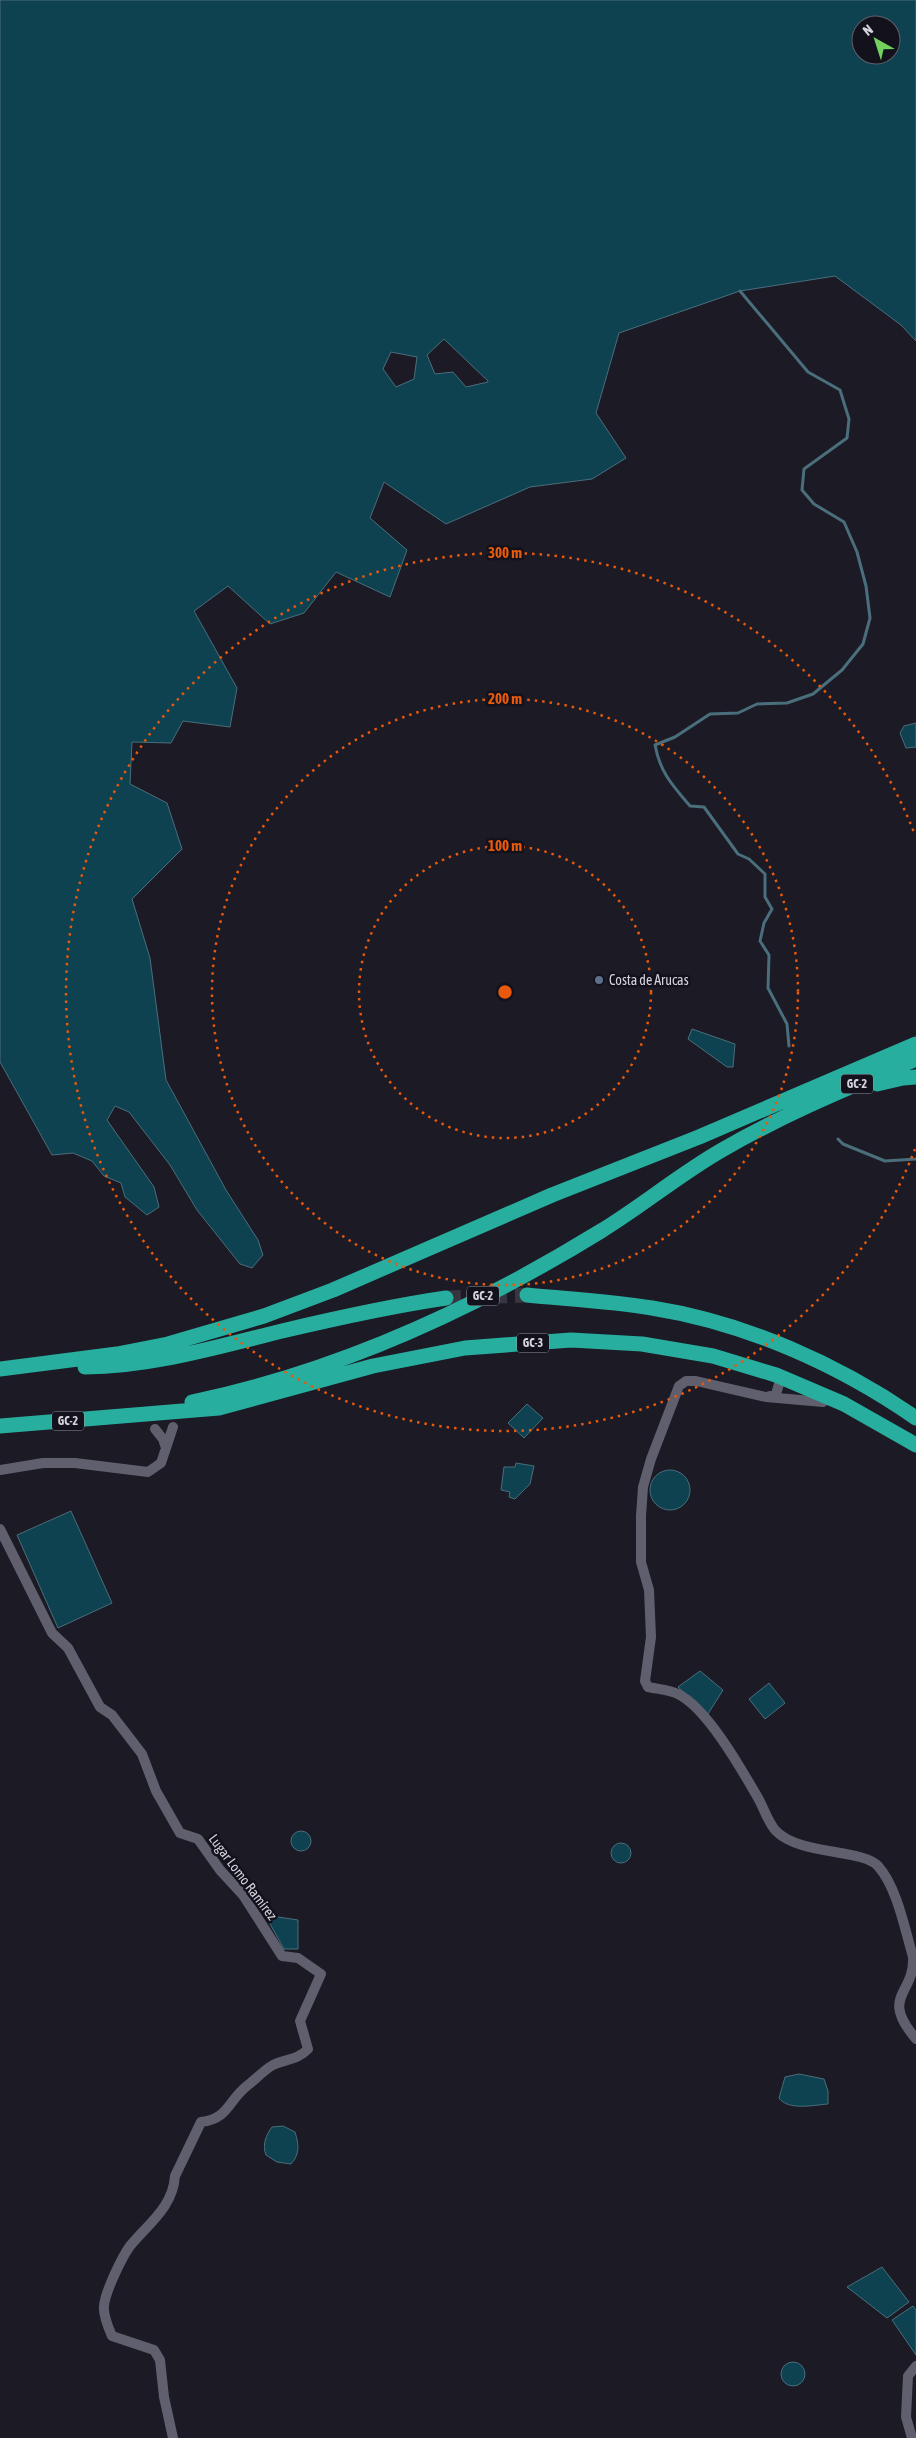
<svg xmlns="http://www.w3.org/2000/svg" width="916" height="2438" font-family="'Asap Condensed',sans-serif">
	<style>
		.water { fill: #0e4251; stroke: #4a6e7b; fill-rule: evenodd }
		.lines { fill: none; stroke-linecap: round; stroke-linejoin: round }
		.stream { stroke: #4a6e7b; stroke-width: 3 }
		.highway-tunnel { stroke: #373640; stroke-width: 15; stroke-dasharray: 15 8; stroke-linecap: butt }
		.street { stroke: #605f6d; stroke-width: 10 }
		.highway { stroke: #27ae9e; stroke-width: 15 }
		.ring { fill: none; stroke: #e8590c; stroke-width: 2.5; stroke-dasharray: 2.5 5 }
		.service-dot { fill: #5c6f8a; stroke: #12111c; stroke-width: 2 }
		.labels { text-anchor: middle; stroke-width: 5; stroke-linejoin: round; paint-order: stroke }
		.shield { fill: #12111c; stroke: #9a9aa2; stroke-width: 1 }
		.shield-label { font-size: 12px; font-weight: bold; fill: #d5d4dc }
		.poi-label { font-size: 14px; fill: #d5d4dc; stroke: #12111c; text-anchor: start }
		.street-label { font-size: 14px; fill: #d5d4dc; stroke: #12111c }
		.centre { fill: #e8590c; stroke: #12111c; stroke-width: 2.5 }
		.ring-label { font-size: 15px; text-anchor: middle; font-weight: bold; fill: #e8590c; stroke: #12111c; stroke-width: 5; stroke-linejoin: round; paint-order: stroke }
	</style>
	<rect width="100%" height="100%" fill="#1b1a25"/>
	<path class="water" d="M0,0H916V341L901,325L835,276L740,291L619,333L596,413L626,458L592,479L530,487L446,524L384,482L370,518L407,550L390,597L336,572L304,613L270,624L228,586L194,611L237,688L230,727L183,721L171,743L132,742L130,784L167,803L182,849L132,899L150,958L166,1080L226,1190L258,1240L263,1255L252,1268L240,1264L197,1210L170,1165L129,1112L115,1106L107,1120L154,1187L159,1207L147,1215L125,1197L121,1183L104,1176L92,1161L73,1153L52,1155L0,1062ZM861,25H891V55H861ZM444,339L488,381V382L466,387L453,372L435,374L427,355ZM391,352L417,357L414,379L396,387L383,369Z
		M916,723V747L906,748L900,733L904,726Z
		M692,1029L735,1044L733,1067H727L688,1039Z
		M527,1404L543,1418L524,1438L508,1423Z
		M516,1463L534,1466L530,1484L515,1499L509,1497L510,1492L501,1490L504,1467H515Z
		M650 1490a20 20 0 1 1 40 0a20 20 0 1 1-40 0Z
		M71,1511L112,1603L58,1628L17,1535Z
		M700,1671L723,1690L708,1714L678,1687Z
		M769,1683L785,1703L765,1719L749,1699Z
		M291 1841a10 10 0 1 1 20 0a10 10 0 1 1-20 0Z
		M611 1853a10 10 0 1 1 20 0a10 10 0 1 1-20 0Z
		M265,1915L298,1920V1949H284Z
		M799,2074L824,2079L828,2091V2104C814,2105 788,2111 779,2098L785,2077Z
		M283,2126L295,2132C299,2145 300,2154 291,2164L277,2162L266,2155C262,2145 266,2135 272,2127Z
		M882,2267L909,2302L887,2318L847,2287Z
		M913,2306L916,2310V2355L892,2320Z
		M781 2374a12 12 0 1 1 24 0a12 12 0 1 1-24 0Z"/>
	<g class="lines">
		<path class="stream" d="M740,291L808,372L840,390L849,419L847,438L804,469L802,490L814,504L844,522L857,552L866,586L870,618L863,644L842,670L813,694L787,703L757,704L738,713L710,714L675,737L655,745C660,772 672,785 690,806L704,807L738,854L749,859L765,874V897L772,909L764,923L760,941L769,955L768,988L787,1024L789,1046
			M838,1139L843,1144L885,1161L916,1159"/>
		<path class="highway-tunnel" d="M446,1298L527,1295"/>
		<path class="street" d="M767,1397L776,1394L779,1384
			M823,1402L766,1397L696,1381H686L679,1386L651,1459L643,1487L641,1516V1562L649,1590L651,1637L645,1681L648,1687C657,1689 670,1690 678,1694C707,1708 742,1770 758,1798C764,1808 768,1823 776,1831C799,1855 862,1849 878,1866C897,1887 905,1930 913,1957C915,1995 879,1995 916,2039
			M155,1429L163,1439L166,1448
			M0,1470L43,1463H75L148,1472L161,1463L173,1427
			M0,1529L52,1633L68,1648L100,1707L112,1715L142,1754L156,1791L180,1833L198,1839L220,1870L243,1895L282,1956L298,1958L321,1974L300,2021L308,2049C298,2060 285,2059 273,2065C264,2070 256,2079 248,2085C228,2100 229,2119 201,2122L175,2176C173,2207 148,2224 130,2246C122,2257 105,2292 104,2306C103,2315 108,2327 112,2336L154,2350L160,2360L164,2397L173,2438
			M912,2438L906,2417L908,2376L916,2366"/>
		<path class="highway" d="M877,1084L903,1078L916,1077
			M527,1295C568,1299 611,1301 652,1308C746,1323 838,1364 916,1418
			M85,1367C153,1366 217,1347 282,1331C337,1318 391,1306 446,1298
			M0,1369L117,1354L168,1344L264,1316L333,1290L552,1195L699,1137L916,1044
			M192,1402C337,1372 476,1308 601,1231C642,1206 680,1174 722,1150C784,1114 850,1087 916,1059
			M0,1426L219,1408L373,1366L465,1348L571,1340L642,1344L713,1356L776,1375L844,1404L916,1445"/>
	</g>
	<g class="ring">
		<circle cx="505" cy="992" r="146"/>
		<circle cx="505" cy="992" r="293"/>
		<path d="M915 1149A439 439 0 1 1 915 835"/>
	</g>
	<circle class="service-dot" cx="599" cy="980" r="5"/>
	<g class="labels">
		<g class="shield">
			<rect x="841" y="1074.5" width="32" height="19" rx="4"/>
			<rect x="467" y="1286.5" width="32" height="19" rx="4"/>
			<rect x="517" y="1333.5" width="32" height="19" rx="4"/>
			<rect x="52" y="1411.5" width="32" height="19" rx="4"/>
		</g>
		<g class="shield-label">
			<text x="857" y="1088">GC-2</text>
			<text x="483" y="1300">GC-2</text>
			<text x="533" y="1347">GC-3</text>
			<text x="68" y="1425">GC-2</text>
		</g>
		<g class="poi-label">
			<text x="609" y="985">Costa de Arucas</text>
		</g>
		<g class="street-label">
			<text transform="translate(243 1877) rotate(53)" y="5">Lugar Lomo Ramírez</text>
		</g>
	</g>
	<circle cx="505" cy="992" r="8" class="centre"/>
	<g class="ring-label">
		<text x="505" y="558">300 m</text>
		<text x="505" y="704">200 m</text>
		<text x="505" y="851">100 m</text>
	</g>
	<g transform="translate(876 40) rotate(321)"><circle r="24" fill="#12111c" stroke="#605f69"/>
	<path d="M0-4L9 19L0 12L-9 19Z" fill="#72d25d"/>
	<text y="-8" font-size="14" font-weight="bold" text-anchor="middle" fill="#d5d4dc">N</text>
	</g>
</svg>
